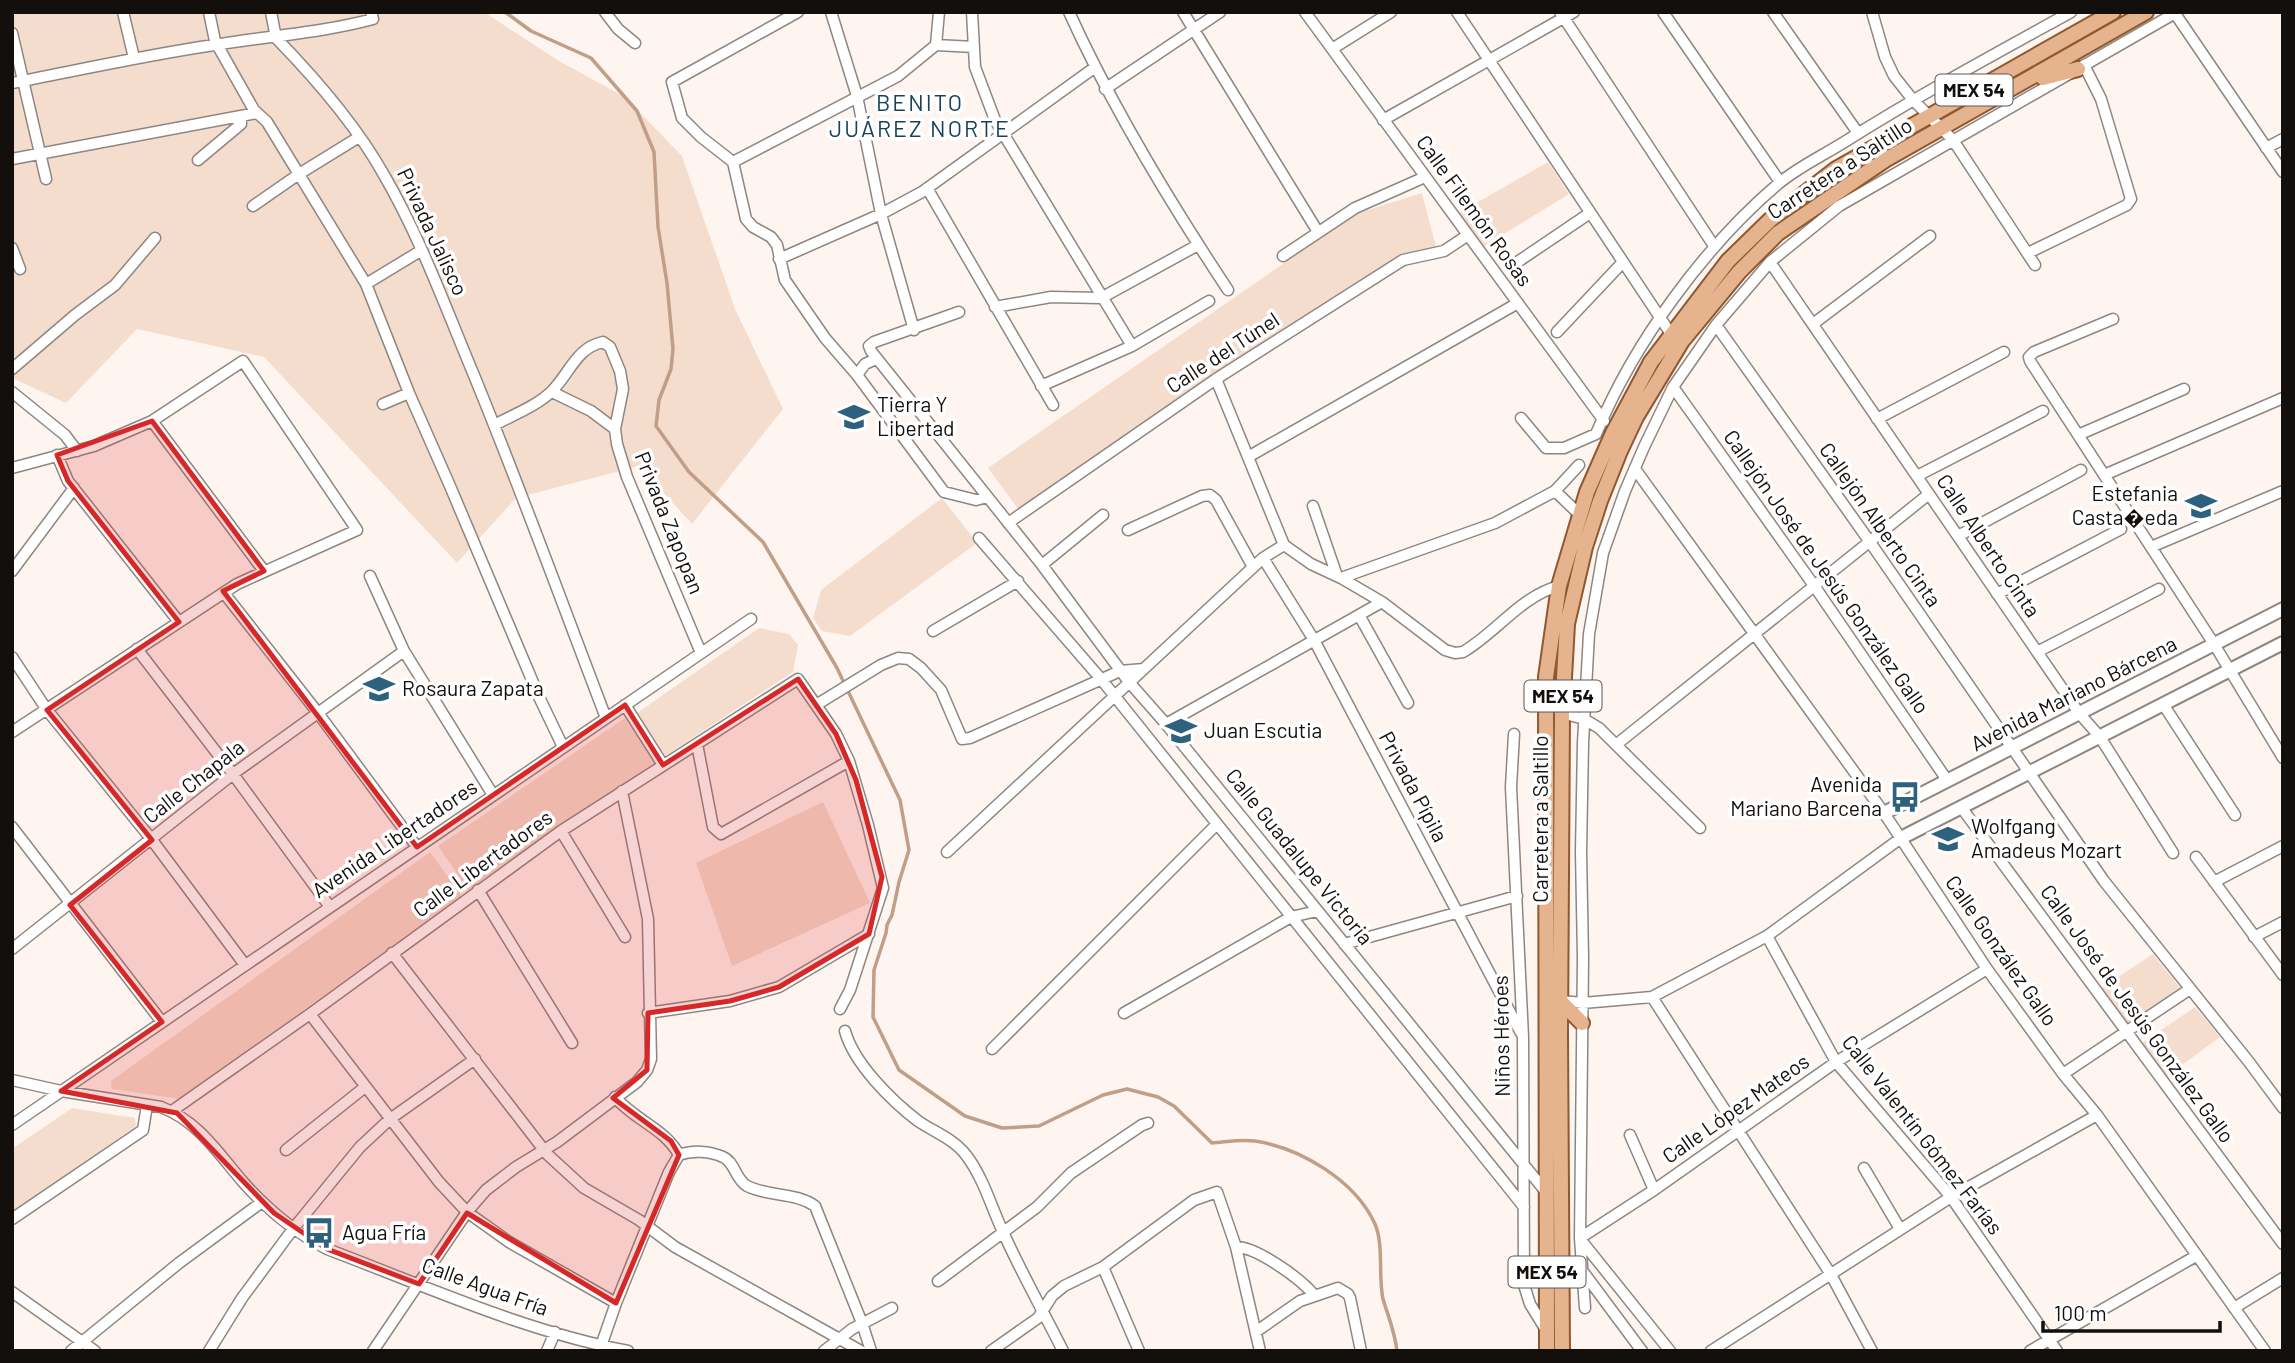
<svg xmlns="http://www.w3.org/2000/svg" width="2295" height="1363" font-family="Barlow,sans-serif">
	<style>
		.green { fill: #f5ddce }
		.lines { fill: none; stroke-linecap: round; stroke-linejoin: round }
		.stream { stroke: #c09e87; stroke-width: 3.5 }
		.minor-casing { stroke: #8e8681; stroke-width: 13 }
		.tertiary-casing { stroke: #8e8681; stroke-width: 16 }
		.primary-casing { stroke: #90582f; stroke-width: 18 }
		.minor { stroke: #fff; stroke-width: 10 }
		.tertiary { stroke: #fff; stroke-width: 12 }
		.primary { stroke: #e5b38e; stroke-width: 14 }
		.marked { fill: #d62828; fill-opacity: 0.2; stroke: #d62828; stroke-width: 5; stroke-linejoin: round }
		.labels { text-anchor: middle; stroke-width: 7; stroke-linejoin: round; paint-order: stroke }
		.shield { fill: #fff; stroke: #595756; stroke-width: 2 }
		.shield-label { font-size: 19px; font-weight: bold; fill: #120f0d }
		.street-label { font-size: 21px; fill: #120f0d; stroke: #fff }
		.poi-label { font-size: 21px; fill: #120f0d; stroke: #fff; text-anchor: start }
		.neighbourhood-label { font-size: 23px; letter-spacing: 2px; fill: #174158; stroke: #fff }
	</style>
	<rect width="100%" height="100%" fill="#fff5f0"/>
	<path class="green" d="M12,12H484L559,61L625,97L682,156L735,309L783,409L692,524L639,466L516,498L457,563L264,357L137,329L66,403L12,378Z
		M1548,162L1569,194L1483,247L1459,213Z
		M1422,193L1436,247L1400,254L1270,337L1019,510L988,468L1355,214Z
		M942,498L977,543L850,636L822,631L813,618L821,590Z
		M759,628L789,634L798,645L793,672L665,756L637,713Z
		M625,718L655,763L469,891L438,846Z
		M823,802L870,903L732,966L696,863Z
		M430,852L462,896L180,1099L112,1089L111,1081Z
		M2153,954L2180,988L2127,1024L2101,988Z
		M2195,1007L2220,1037L2167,1076L2142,1043Z
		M72,1108L135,1118L136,1126L12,1212V1149Z"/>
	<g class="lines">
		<path class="stream" d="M505,12L531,31L591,58L637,111L654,152L658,227L667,283L673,349L671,369L659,400L656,426L689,472L763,542L837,668L900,800L909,850L899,882L892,915L887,925L886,933L874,970L873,1017L899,1070L965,1116L1002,1128L1039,1126L1103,1095L1127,1089L1158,1097L1174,1106L1212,1143C1226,1142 1241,1139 1255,1141C1300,1148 1355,1180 1375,1224C1384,1245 1378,1276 1383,1299C1388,1316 1395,1332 1397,1351"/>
		<defs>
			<path id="minor" d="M123,12L134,58
				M209,12L215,41L254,110L267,122L366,284L409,393L450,486L540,699L563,747
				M271,12L276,38
				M605,12L618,29L635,43
				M831,12L857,96L881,214L914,330
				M972,12L975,67L995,120L1132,346
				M1069,12C1113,109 1169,201 1228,290
				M1183,12L1318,232
				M1305,12L1604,421
				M1457,12L1671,334
				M1560,12L1714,246
				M1663,12L1780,182
				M1773,12L1858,133
				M1872,12L1885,57L1894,76L1913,100L1953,140L2035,265
				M2174,12L2283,172
				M12,33L46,179
				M276,38C316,79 356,125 384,175C420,237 445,306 473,373C520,487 562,603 606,718
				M936,45L974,47
				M1332,49L1391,12
				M12,83C79,70 146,55 214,45C267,36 321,33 373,19L371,12
				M1105,89L1220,12
				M1383,120L1574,12
				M2266,148L2283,139
				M12,159L257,113
				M198,160L241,124V116
				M733,162L746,219L753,227L771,237L777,245L785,280L825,338L857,375L944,492L976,500L987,497
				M733,162L898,76L936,45L939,12
				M733,162L701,137L682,118L672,82L798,12
				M927,188L1053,405
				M253,206L299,174L359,137
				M12,248L20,269
				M2028,253L2127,205L2131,199L2101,99L2084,65
				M1283,256L1355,208L1425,177
				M779,259L881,214L922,192L1094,68
				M1770,262L2079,713L2100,737L2173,853
				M1513,265L1590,213
				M366,284L422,250
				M995,307L1051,297L1101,298L1198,245
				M959,312L874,342L869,346L871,351L1042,565L1129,682L1166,724L1546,1192
				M2113,319L2034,352L2029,357L2030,361L2214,644L2283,758
				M1813,324L1930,236
				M1716,325L1870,542L2104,881L2249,1062L2283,1108
				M1557,332L1623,262
				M12,369L75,315L115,285L155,238
				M857,375L865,364L876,359
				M1216,379L1284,545L1311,564L1341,578L1382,602L1445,650L1455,653L1463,652C1497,632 1521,596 1559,586
				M1041,386L1132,346L1209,301
				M1673,387L1815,587L1947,780
				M12,392L65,435L77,451
				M552,392L591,411L615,429
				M383,404L409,393
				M1521,418L1546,448H1564L1596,434C1634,343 1703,248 1778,184C1798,167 1824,155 1846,141C1919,95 1995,54 2071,12
				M1877,419L2004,352
				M152,421L264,571
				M494,425C513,415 537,406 552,391C570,373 576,348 603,342L610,347L620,371L623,389L615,429L617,444L627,477L701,653
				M2078,435L2184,389
				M57,455L68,481L179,622
				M1248,457L1518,303
				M12,468L94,446L152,421L243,361L357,530L237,584L12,732
				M1635,469L1884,813L1987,969L2063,1074L2097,1115L2265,1351
				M2104,475L2283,398
				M1917,476L2043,411
				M1555,491L1580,515
				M1313,506L1337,576
				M1008,523L1216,379L1403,260L1444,251L1468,235
				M1128,530L1202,496L1210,495L1216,500L1253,567
				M1958,536L2081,470
				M979,538L1101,679L1524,1207
				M2151,547L2283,491
				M1263,558L1314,640L1521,1033
				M1042,565L1103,515
				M12,571L74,488
				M370,576L404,651L493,795
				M1341,578L1495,523L1555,491L1579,465
				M224,593L318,713L417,847
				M1997,594L2121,529
				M1359,615L1408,703
				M933,631L1018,581
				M137,649L233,774L330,907
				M2037,652L2159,589
				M12,657L47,710L152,840L245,965
				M2163,704L2235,815
				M625,705L663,765
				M816,705L881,665L898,658L909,659L921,668L941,690L962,739L970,738L1120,671L1144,669
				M1562,713L1584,719L1599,728L1700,828
				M1166,724L1382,602
				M1514,734L1511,787L1523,1037L1524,1285L1530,1304L1546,1330
				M697,744L713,827L721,834L849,761
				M1617,744L1929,494
				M1961,807L2283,1244
				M12,827L162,1022
				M561,831L625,937
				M947,852L1263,558L1284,545
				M2196,857L2283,975
				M2214,882L2283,846
				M478,890L572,1043
				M1767,936L1836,1062L1951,1197L2057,1351
				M2254,937L2283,922
				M1344,944L1517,896
				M12,949L233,774L404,651
				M392,953L547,1154L584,1188L639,1220L675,1247L861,1351
				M1652,997L1830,1273L1872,1351
				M1561,1001L1583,1003L1652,997L1767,936L1901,838
				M648,1013L730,1001L779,987L869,934
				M1124,1013L1291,917L1317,911
				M310,1014L439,1182L467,1212L509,1242L616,1303
				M845,1031C854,1064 892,1101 918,1121C934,1132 954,1139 966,1155C983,1177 991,1206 1003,1232C1021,1272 1043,1311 1063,1351
				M992,1049L1216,825
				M2063,1074L2190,989
				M12,1080L61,1091L161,1107C198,1121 218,1153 243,1182C268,1210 294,1232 327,1249C425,1286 524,1331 628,1351
				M615,1097C634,1120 666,1129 679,1155
				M172,1111L310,1014L561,831L798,679L836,734L849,761L868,825L883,888L850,990L840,1009
				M12,1125L751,619
				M1630,1135L1654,1190
				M286,1150L365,1087
				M679,1155C692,1150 710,1151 723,1157C735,1162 735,1179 747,1186C769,1197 795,1192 815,1206L862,1323L871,1351
				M1864,1168L1900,1229
				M12,1219L143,1130L147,1105
				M1580,1238L1654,1190L1836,1062L1987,969
				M1580,1239L1670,1351
				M1236,1247C1257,1247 1301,1279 1314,1295
				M1103,1267L1139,1351
				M1584,1273L1642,1351
				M938,1281L1037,1207L1071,1173L1142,1125L1148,1123
				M12,1292L95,1351
				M1585,1308L1580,1238L1583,958L1581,852L1583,743L1589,634L1603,553L1625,491L1644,447L1673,387L1716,325L1770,262L1839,206L2177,12
				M2234,1308L2283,1278
				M1257,1331L1300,1301L1338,1288L1348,1294L1350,1298L1361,1351
				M601,1346L616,1303L669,1172L679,1155
				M71,1351L179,1263L262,1202
				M209,1351L242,1298L293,1229L360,1147L390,1119L475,1059
				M373,1351L467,1212L486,1190L516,1167L557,1142L637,1082L647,1070L651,1059L648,919L622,791
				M547,1351L555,1332
				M824,1351L852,1329L892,1308
				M991,1351L1038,1318L1052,1296L1064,1286L1103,1267L1194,1200L1217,1192L1236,1247L1260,1351
				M1711,1351L1951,1197L2097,1115
				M2030,1351L2196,1256"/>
			<path id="tertiary" d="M1884,813L2283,609
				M1901,838L2283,643"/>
			<path id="primary" d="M2043,78L2078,69
				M1561,1002L1582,1023
				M1547,1351L1546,677L1559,586L1587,492L1613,433L1651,362L1728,261L1770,220L1836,169L2113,12
				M1562,1351L1560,1034L1562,713L1567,624L1585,547L1600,501L1620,451L1636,417L1682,341L1739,272L1778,233L1885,160L2146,12"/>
		</defs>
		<use href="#minor" class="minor-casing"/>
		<use href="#tertiary" class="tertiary-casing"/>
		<use href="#primary" class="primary-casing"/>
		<use href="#minor" class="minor"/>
		<use href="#tertiary" class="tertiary"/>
		<use href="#primary" class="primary"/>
	</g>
	<path class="marked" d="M152,421L264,571L223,591L417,847L625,705L663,765L798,679L836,734L856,780L882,877L869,934L779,987L730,1001L648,1013L647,1070L613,1098L671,1141L679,1155L616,1303L467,1213L419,1284L327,1249L274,1213L177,1113L61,1091L162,1022L70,905L152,840L47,710L179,622L68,481L57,455Z"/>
	<defs>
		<symbol id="school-bare" viewBox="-9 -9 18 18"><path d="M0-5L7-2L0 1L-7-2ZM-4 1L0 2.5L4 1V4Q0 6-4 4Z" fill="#2d617d" stroke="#fff" stroke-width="2.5" paint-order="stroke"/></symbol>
		<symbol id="bus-bare" viewBox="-9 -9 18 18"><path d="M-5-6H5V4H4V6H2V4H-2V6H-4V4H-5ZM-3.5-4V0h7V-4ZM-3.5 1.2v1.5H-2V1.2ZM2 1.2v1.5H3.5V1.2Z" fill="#2d617d" stroke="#fff" stroke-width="2.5" paint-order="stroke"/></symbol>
	</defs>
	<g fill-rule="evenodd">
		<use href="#school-bare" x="832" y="395" width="44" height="44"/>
		<use href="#school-bare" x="2179" y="484" width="44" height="44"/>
		<use href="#school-bare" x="357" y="667" width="44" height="44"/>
		<use href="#school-bare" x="1159" y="709" width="44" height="44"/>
		<use href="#bus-bare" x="1883" y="775" width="44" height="44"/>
		<use href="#school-bare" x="1926" y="817" width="44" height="44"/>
		<use href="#bus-bare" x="297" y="1211" width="44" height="44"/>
	</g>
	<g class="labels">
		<g class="shield">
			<rect x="1935.5" y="74.5" width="77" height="31" rx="5"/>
			<rect x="1524.5" y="680.5" width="77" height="31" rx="5"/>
			<rect x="1508.5" y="1256.5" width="77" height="31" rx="5"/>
		</g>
		<g class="shield-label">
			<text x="1974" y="97">MEX 54</text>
			<text x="1563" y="703">MEX 54</text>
			<text x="1547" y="1279">MEX 54</text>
		</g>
		<g class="street-label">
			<text transform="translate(1840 169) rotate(-33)" y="7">Carretera a Saltillo</text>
			<text transform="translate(1474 211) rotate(54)" y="7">Calle Filemón Rosas</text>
			<text transform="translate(432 232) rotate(65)" y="7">Privada Jalisco</text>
			<text transform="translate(1223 353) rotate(-33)" y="7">Calle del Túnel</text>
			<text transform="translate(669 523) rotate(68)" y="7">Privada Zapopan</text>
			<text transform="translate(1880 525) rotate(55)" y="7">Callejón Alberto Cinta</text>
			<text transform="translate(1988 546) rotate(56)" y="7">Calle Alberto Cinta</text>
			<text transform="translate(1826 572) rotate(55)" y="7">Callejón José de Jesús González Gallo</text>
			<text transform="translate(2074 694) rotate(-27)" y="7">Avenida Mariano Bárcena</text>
			<text transform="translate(194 782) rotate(-38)" y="7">Calle Chapala</text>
			<text transform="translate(1413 787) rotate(62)" y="7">Privada Pípila</text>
			<text transform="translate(1541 819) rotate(-90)" y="7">Carretera a Saltillo</text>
			<text transform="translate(395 839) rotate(-34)" y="7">Avenida Libertadores</text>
			<text transform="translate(1299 857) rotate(51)" y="7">Calle Guadalupe Victoria</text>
			<text transform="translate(483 864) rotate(-36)" y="7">Calle Libertadores</text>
			<text transform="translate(2001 951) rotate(55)" y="7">Calle González Gallo</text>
			<text transform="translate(2137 1014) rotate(54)" y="7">Calle José de Jesús González Gallo</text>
			<text transform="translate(1502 1036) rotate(-91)" y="7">Niños Héroes</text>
			<text transform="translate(1736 1109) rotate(-35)" y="7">Calle López Mateos</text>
			<text transform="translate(1922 1135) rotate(52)" y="7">Calle Valentín Gómez Farías</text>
			<text transform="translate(485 1287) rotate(20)" y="7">Calle Agua Fría</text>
		</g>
		<g class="poi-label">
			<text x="877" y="412">Tierra Y<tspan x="877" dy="24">Libertad</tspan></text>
			<text x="2178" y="501" text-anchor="end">Estefania<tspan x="2178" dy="24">Casta�eda</tspan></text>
			<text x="402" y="696">Rosaura Zapata</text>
			<text x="1204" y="738">Juan Escutia</text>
			<text x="1882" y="792" text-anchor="end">Avenida<tspan x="1882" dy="24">Mariano Barcena</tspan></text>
			<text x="1971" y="834">Wolfgang<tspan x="1971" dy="24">Amadeus Mozart</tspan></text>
			<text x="342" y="1240">Agua Fría</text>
		</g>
		<g class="neighbourhood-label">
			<text x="920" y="111">BENITO<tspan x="920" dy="26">JUÁREZ NORTE</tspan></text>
		</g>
	</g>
	<rect width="2295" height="1363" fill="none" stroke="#120f0d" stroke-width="28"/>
	<path d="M2043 1321v10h177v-10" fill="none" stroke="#120f0d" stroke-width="3.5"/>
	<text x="2054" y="1321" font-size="21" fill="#120f0d" stroke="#ffffff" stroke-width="5" paint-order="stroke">100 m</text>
</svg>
